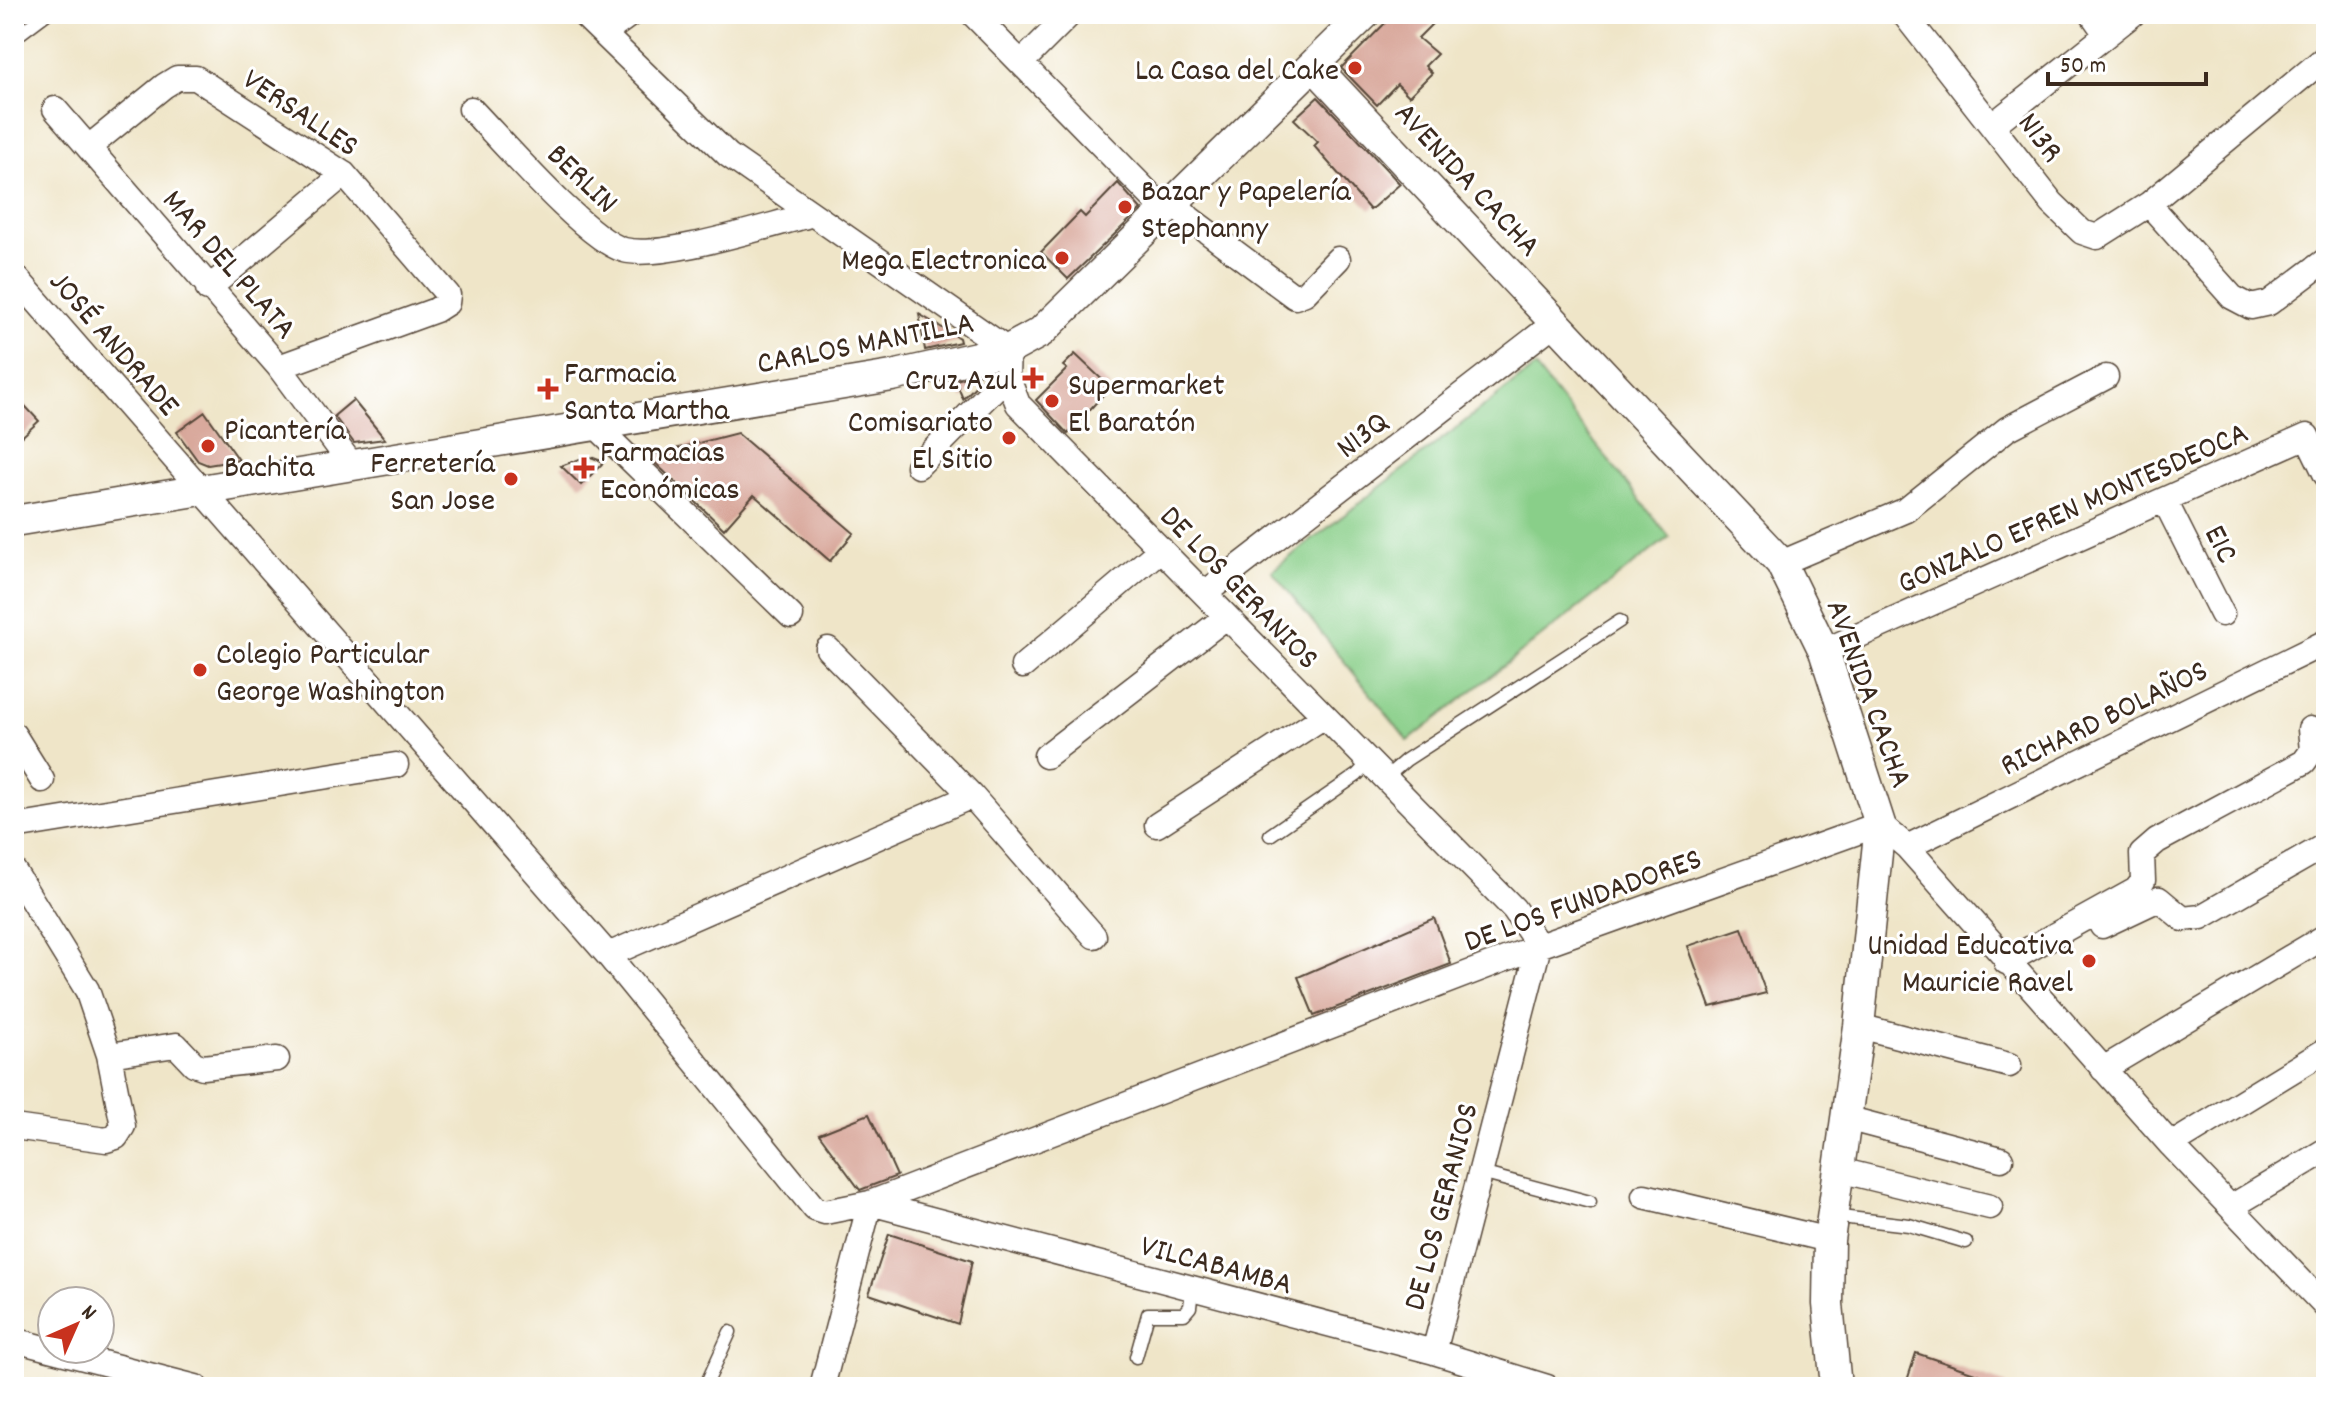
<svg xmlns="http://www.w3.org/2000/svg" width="2340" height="1401" font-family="Dekko,sans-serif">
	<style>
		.green { fill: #89cf89; stroke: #627c54; stroke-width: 2 }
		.building { fill: #d7a497 }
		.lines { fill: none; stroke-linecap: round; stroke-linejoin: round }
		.service-casing { stroke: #564638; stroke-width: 15 }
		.minor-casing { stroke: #564638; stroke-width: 27 }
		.tertiary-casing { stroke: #564638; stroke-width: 33 }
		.service { stroke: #fff; stroke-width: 12 }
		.minor { stroke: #fff; stroke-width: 24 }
		.tertiary { stroke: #fff; stroke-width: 30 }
		.poi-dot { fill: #c8321e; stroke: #fff; stroke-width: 3 }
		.labels { text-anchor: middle; stroke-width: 6; stroke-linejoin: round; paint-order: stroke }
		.poi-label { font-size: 32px; fill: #3b2a1e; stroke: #fff; text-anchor: end }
		.street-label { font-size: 32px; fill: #3b2a1e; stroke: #fff }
	</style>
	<rect width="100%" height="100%" fill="#fff"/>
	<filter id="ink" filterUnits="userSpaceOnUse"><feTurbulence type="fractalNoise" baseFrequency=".0125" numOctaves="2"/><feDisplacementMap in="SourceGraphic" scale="16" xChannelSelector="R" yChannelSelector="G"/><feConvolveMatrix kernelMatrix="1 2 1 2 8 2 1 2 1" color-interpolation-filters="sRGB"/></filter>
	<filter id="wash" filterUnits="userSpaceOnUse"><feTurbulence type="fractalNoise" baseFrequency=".006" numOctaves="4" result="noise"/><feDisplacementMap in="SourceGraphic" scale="32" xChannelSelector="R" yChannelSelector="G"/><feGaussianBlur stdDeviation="1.8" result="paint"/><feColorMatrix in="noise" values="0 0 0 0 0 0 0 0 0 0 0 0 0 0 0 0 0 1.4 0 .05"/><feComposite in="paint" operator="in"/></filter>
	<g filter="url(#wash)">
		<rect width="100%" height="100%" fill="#efe5c8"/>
		<path class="green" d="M1535,367L1669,537L1408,741L1272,571Z"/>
		<g id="blocks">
			<path class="building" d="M1394,14H1422L1432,24L1418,38L1437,54L1425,66L1432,73L1409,96L1397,84L1377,105L1341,68Z
				M1318,97L1400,184L1370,210L1314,146L1318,142L1294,119Z
				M1118,183L1141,209L1068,279L1041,252L1080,212L1085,217Z
				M919,314L959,338L960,342L925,350Z
				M1075,354L1110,387L1068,434L1036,400L1067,369L1063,366Z
				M986,373V375L963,399L955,380Z
				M14,394L39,421L14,444Z
				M353,400L385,439L354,443L334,416Z
				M205,412L239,460L208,465L198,461L177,432Z
				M737,433L854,533L830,561L754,495L724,529L648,456Z
				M588,456L604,462L581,485L561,466Z
				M1434,918L1451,964L1314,1016L1298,977Z
				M1742,928L1766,993L1710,1007L1688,946Z
				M869,1114L897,1176L860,1190L819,1134Z
				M889,1234L972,1261L958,1324L869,1294Z
				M1916,1353L2007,1384L2006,1387H1905Z"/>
		</g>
	</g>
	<g filter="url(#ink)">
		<use href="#blocks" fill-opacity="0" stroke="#564638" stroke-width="2"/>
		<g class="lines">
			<defs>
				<path id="service" d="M14,38L46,14
					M608,38L641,14
					M1384,779L1406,760L1620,621
					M1270,835L1357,775L1368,763
					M1481,1173L1590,1202
					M1832,1216L1909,1225L1966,1242
					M1136,1357L1148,1314H1184L1190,1307L1192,1290
					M705,1387L730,1332"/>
				<path id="minor" d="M583,14L728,155L1008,350L1007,376L1018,404L1514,909L1539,946L1434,1352
					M973,14L1167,212
					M1904,14L2052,203L2082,232L2097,237L2149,204L2326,57
					M2092,14L2106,34
					M1021,63L1070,14
					M55,109L279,367L351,464
					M471,109C502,141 588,241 624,250C662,260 768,225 810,215
					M1994,124L2133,14
					M89,147L164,86L177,78H196L344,174L448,295L447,303L436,310L279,367
					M1176,204L1189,218L1295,297L1305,293L1338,259
					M2149,204L2232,297L2251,307L2269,303L2326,260
					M14,275L608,955L815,1209L825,1212L870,1203L1539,946L1880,824L1907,847L2171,1145L2326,1307
					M208,289L344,174
					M595,425L791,616
					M918,466L1007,376
					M2165,501L2222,614
					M1781,563L1906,510L2007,429L2106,377
					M1205,593L1556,322
					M828,649L972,796L1094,936
					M1824,651L2307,436L2326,475
					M1023,666L1161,549
					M14,735L42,780
					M1046,756L1226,617
					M1157,825L1323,717
					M14,827L396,765
					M1907,847L2326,642
					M14,871L87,990L109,1055L123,1126L116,1137L106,1140L14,1127
					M2102,926L2159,899L2183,919L2201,917L2326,845
					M608,955L972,796
					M2006,962L2136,890L2143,881L2142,854L2157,841L2304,762L2312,751L2310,729
					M1859,1026L2009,1065
					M109,1055L176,1045L194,1064L203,1067L277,1059
					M2103,1069L2326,936
					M1846,1118L2001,1159
					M2171,1145L2326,1050
					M1839,1170L1990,1207
					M1644,1196L1829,1240
					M870,1203L1434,1352L1547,1387
					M2231,1207L2326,1150
					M14,1340L196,1387
					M822,1387L870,1203"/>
				<path id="tertiary" d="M1313,65L1781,563L1824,651L1880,824L1859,1026L1829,1240L1828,1304L1836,1387
					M14,521L892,376L1008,350L1041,332L1365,14"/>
			</defs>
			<use href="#service" class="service-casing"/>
			<use href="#minor" class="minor-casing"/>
			<use href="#tertiary" class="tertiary-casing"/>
			<use href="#service" class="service"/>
			<use href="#minor" class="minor"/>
			<use href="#tertiary" class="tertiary"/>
		</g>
	</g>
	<g class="poi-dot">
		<circle cx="1355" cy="68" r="8"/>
		<circle cx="1125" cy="207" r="8"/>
		<circle cx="1062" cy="258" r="8"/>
		<path d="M1029 366h8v8h8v8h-8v8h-8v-8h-8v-8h8z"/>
		<path d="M544 377h8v8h8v8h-8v8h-8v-8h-8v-8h8z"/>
		<circle cx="1052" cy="401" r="8"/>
		<circle cx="1009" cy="438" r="8"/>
		<circle cx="208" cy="446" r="8"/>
		<path d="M580 456h8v8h8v8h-8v8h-8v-8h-8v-8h8z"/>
		<circle cx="511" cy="479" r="8"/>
		<circle cx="200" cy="670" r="8"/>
		<circle cx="2089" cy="961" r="8"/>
	</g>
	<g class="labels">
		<g class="poi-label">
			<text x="1339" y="79">La Casa del Cake</text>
			<text x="1141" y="200" text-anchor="start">Bazar y Papelería<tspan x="1141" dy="37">Stephanny</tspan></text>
			<text x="1046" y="269">Mega Electronica</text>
			<text x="564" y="382" text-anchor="start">Farmacia<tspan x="564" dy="37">Santa Martha</tspan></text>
			<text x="1017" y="389">Cruz Azul</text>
			<text x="1068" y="394" text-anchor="start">Supermarket<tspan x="1068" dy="37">El Baratón</tspan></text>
			<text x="993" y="431">Comisariato<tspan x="993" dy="37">El Sitio</tspan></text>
			<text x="224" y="439" text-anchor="start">Picantería<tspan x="224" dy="37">Bachita</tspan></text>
			<text x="600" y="461" text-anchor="start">Farmacias<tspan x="600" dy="37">Económicas</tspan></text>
			<text x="495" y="472">Ferretería<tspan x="495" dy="37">San Jose</tspan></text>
			<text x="216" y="663" text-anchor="start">Colegio Particular<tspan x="216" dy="37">George Washington</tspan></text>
			<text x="2073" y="954">Unidad Educativa<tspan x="2073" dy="37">Mauricie Ravel</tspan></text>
		</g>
		<g class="street-label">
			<text transform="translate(302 111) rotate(34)" y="11">VERSALLES</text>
			<text transform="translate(2042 136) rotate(53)" y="11">N13R</text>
			<text transform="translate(584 177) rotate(44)" y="11">BERLIN</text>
			<text transform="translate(1469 178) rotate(47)" y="11">AVENIDA CACHA</text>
			<text transform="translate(231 263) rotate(49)" y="11">MAR DEL PLATA</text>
			<text transform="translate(865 341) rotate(-11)" y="11">CARLOS MANTILLA</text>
			<text transform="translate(116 342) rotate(49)" y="11">JOSÉ ANDRADE</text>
			<text transform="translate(1361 433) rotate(-38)" y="11">N13Q</text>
			<text transform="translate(2072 506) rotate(-24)" y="11">GONZALO EFREN MONTESDEOCA</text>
			<text transform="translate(2223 543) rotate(63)" y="11">E1C</text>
			<text transform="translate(1241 586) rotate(46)" y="11">DE LOS GERANIOS</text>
			<text transform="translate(1871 693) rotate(70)" y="11">AVENIDA CACHA</text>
			<text transform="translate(2103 716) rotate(-26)" y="11">RICHARD BOLAÑOS</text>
			<text transform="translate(1582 898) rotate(-20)" y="11">DE LOS FUNDADORES</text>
			<text transform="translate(1439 1206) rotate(-75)" y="11">DE LOS GERANIOS</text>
			<text transform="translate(1217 1263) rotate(15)" y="11">VILCABAMBA</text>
		</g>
	</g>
	<rect width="2340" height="1401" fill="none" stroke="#fff" stroke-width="48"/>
	<g transform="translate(76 1325) rotate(45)"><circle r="38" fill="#ffffff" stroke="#b1aaa5" stroke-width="2"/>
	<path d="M0-6L14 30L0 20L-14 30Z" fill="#c8321e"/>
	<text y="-12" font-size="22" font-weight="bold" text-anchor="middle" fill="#3b2a1e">N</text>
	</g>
	<path d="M2048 72v12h158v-12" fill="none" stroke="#3b2a1e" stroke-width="4"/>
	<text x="2060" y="72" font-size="24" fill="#3b2a1e" stroke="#ffffff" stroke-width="6" paint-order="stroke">50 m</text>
</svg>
